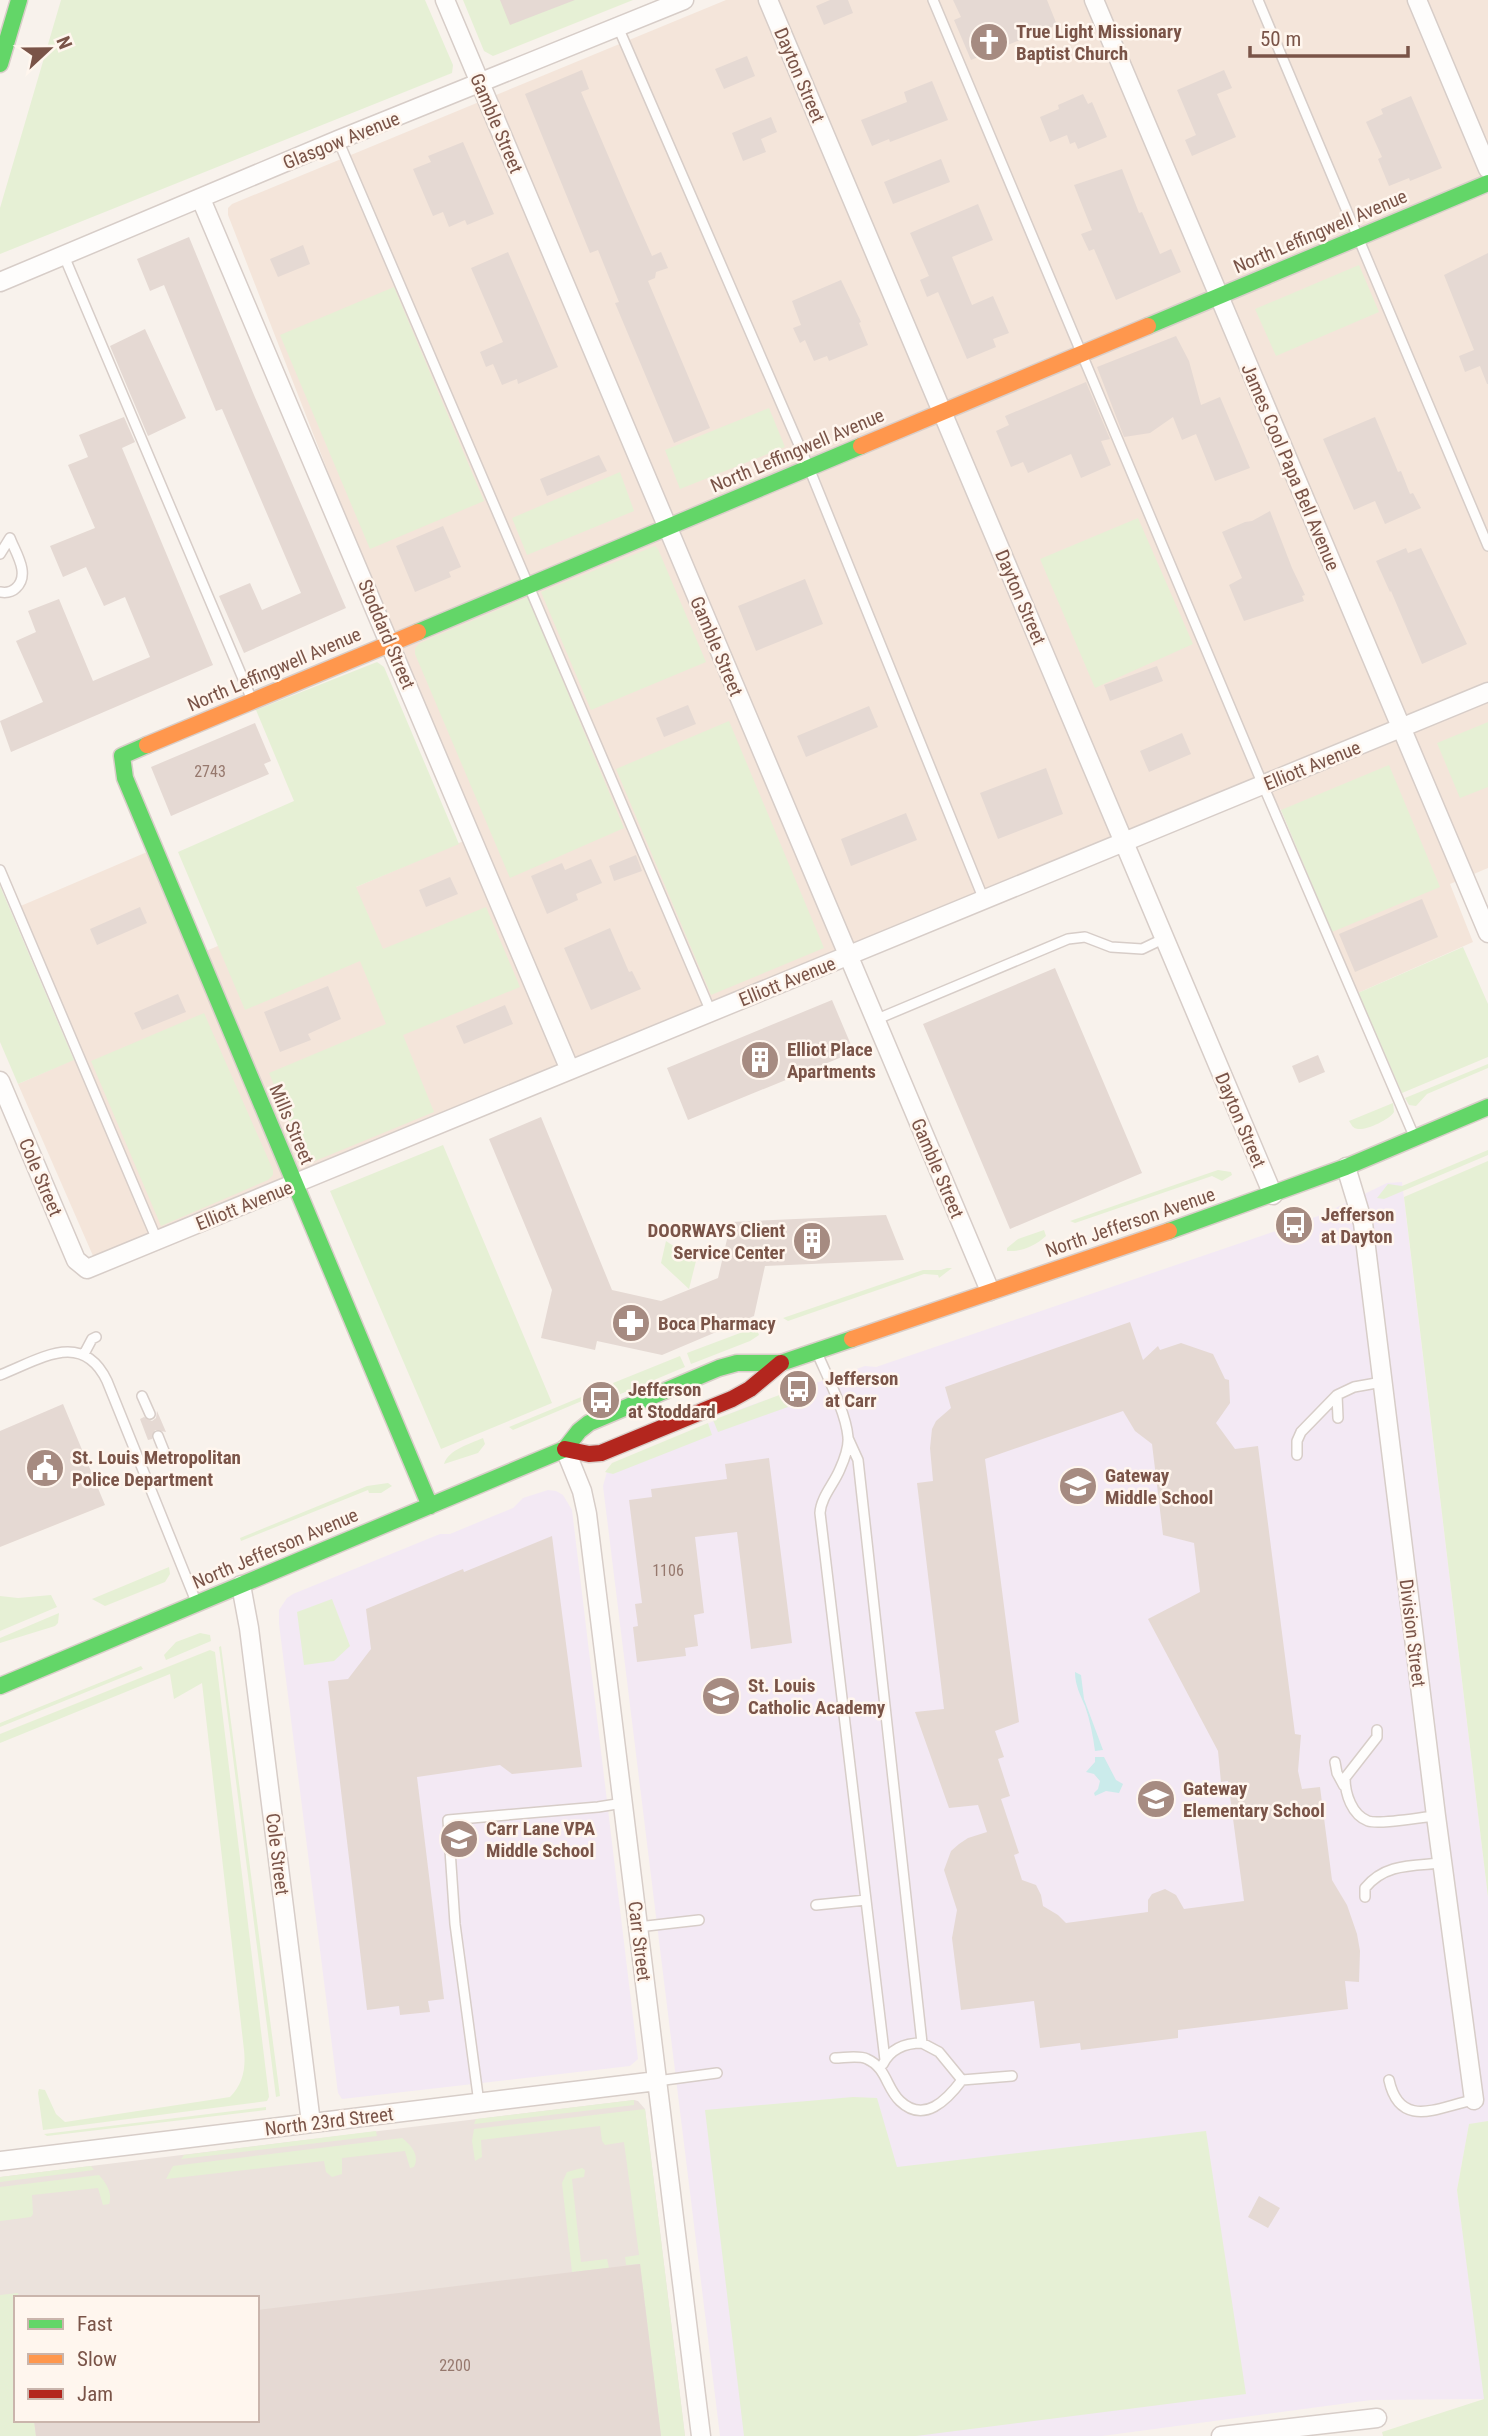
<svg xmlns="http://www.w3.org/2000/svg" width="1488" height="2436" font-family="'Roboto Condensed',sans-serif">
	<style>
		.residential { fill: #f4e5da }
		.industrial { fill: #ebe2dc; fill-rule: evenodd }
		.education { fill: #f3e9f4 }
		.green { fill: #e6f0d5 }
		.water { fill: #cbebeb }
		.building { fill: #e5d9d3; fill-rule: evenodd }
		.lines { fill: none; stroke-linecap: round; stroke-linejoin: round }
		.lane-casing { stroke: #d7cdc8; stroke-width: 12 }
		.street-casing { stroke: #d7cdc8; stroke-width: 21 }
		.fast-casing { stroke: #d9cec9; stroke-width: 19 }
		.slow-casing { stroke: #d9cec9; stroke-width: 19 }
		.jam-casing { stroke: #d9cec9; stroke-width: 19 }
		.lane { stroke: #fefdfc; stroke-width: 9 }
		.street { stroke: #fefdfc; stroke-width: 18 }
		.fast { stroke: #63d668; stroke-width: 16 }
		.slow { stroke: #ff974d; stroke-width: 16 }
		.jam { stroke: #b3261e; stroke-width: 16 }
		.labels { text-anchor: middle; stroke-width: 5; stroke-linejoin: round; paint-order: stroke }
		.number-label { font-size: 16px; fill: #96786d }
		.poi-label { font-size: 19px; font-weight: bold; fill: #7a5448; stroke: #fff6ee; text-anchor: start }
		.street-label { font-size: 19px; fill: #7a5448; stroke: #fff6ee }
	</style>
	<rect width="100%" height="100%" fill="#f8f2ec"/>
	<path class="residential" d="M726,0H1488V868L1450,884L1473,942L1358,993L1281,810L1263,785L97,1265L18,1084L79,1057L16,908L154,849L199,954L473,837L430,734L228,215V208L232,204Z"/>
	<path class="industrial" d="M634,2100L638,2101L645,2109L685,2436H0V2177ZM16,2298H257V2420H16Z"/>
	<path class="education" d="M1402,1182L1488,1897V2121L1469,2125L1457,2190L1485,2399L1371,2400L1102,2436H720L603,1486L608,1468L743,1408L865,1366L876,1367L1267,1234L1321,1215L1387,1183Z
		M548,1490L556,1491L563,1495L572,1510L638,2059L630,2066L342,2099L338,2093L279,1624V1610L287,1598L293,1594L440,1534H450L491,1517L513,1508L523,1498Z"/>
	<path class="green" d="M61,0H425L453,65L452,73L0,254V208Z
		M463,0H633L493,56L484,51Z
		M1359,265L1379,312L1276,356L1255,309Z
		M394,287L484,501L370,549L280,335Z
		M769,408L785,447L680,489L665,450Z
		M620,472L634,511L527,555L512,518Z
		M1138,518L1193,644L1095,688L1040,559Z
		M655,546L658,549L706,662L591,710L541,592Z
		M528,597L624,828L510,878L415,654V648L420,643Z
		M377,662L384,667L459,844L356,887L383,949L486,907L520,987L403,1035L434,1112L310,1163L304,1157L269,1073L386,1024L360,961L245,1010L178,852L294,801L256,710Z
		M729,721L824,948L711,995L616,769Z
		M1488,722V787L1460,798L1437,743Z
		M1389,765L1440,887L1332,932L1281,810Z
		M0,886L74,1060L18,1084L0,1042Z
		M1463,947L1488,1004V1057L1402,1093L1358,993Z
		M204,1013L273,1170V1175L268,1180L161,1226L91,1061Z
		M1488,1064V1068L1427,1094L1416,1106L1409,1105L1405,1098Z
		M1393,1103L1394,1112C1389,1120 1367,1130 1358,1129C1352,1128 1352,1125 1349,1121Z
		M443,1145L552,1403L441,1449L330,1191Z
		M1488,1150V1155L1384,1199L1377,1198L1388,1184L1402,1186Z
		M1488,1161V1897L1404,1197Z
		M1218,1170L1231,1172L1232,1175L1222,1181L1212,1176L1075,1223L1070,1221Z
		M1044,1230L1046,1236C1035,1246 1021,1252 1007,1251V1248L1018,1239Z
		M666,1241L696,1261L689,1289L661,1263Z
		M947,1268H952L939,1278L938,1275L924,1274L788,1321L783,1318L923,1270H941Z
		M756,1327L759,1335L750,1341L691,1364L687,1353Z
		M680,1356L685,1367L618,1395L613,1383Z
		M598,1390L602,1398H589L513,1430L509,1427Z
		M782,1394L788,1407L718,1432L713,1420Z
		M708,1423L712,1435L613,1474L605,1472L612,1463Z
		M483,1438L485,1444L478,1453L444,1464C449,1449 470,1444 483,1438Z
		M388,1483L392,1486L381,1493H369L368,1490L241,1541L240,1538L367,1486Z
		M169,1567L170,1574L165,1582L105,1606L92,1599Z
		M51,1595L57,1607L0,1631V1596L18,1598Z
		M332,1599L350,1646L334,1661L304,1665L297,1612Z
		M59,1613L58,1623L55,1626L0,1643V1638Z
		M200,1633L210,1635L211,1641L166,1660L164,1655L176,1642Z
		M221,1646L280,2096L276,2097L219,1647Z
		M210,1650L215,1652L269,2097L267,2101L43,2130L38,2093L39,2089L45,2090L56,2114L65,2122L230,2097C243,2084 246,2068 244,2050L202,1683L174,1699L170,1674L0,1743V1734Z
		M141,1666L143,1669L0,1727V1723Z
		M853,2097L877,2098L897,2167L1206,2131L1246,2394L916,2436H744L705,2110Z
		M634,2100V2105L474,2124L476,2119Z
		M266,2107V2110L47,2136L44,2134Z
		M645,2109L685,2436H661L640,2264L626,2265L625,2257L639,2255L624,2142L605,2145L602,2141L600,2126L481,2140L482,2157L475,2161L472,2141L474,2129Z
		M1488,2121V2436H1383L1382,2432L1484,2399L1457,2190L1469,2124Z
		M376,2131L377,2136L181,2159L184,2155Z
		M402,2138C411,2145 420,2155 414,2167L410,2168L405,2151L342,2158V2174L332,2177L326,2172L324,2161L166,2179L173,2166Z
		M91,2166L94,2170L0,2182V2177Z
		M582,2168L585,2170L584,2177L572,2179L581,2262L607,2259L609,2268L572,2272L562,2183L567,2172Z
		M99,2175C106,2183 113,2193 109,2204L103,2205L98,2188L32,2195L33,2214L31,2217L0,2221V2187Z
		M18,2293L19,2298H16V2420H34L36,2436H0V2295Z"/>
	<path class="water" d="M1075,1672L1081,1675L1084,1699L1103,1750L1095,1751C1093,1736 1090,1720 1085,1706C1080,1694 1075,1685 1075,1672Z
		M1095,1757H1104L1116,1780L1123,1784L1119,1793L1106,1791L1095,1796L1094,1793L1098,1789L1100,1781L1094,1774L1086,1772L1095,1762Z"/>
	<path class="building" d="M500,0H575L510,25Z
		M830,0H848L853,13L824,25L816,6Z
		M953,0H1047L1057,25L971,60L954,20L961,17Z
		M747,56L755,76L724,89L715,69Z
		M582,70L589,89L581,92L625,195L652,256L661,252L668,268L656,272L655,278L648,281L710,428L674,443L615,303L619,302L598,250L590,253L525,94Z
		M1224,70L1232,88L1217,94L1236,137L1192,156L1185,140L1196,135L1177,90Z
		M932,81L948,120L890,142L889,139L872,146L861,120L907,102L904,92Z
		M1083,94L1088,104L1092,102L1107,137L1078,149L1075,142L1070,144L1067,135L1050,142L1040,117L1059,109L1058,105Z
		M1411,96L1442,168L1410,181L1409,178L1389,186L1378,159L1382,157L1366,122L1383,114L1381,109Z
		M771,117L777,132L761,139L766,152L743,161L732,133Z
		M463,142L494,214L467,225L465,220L449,227L443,212L433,216L413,169L431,162L428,156Z
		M941,159L950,182L893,204L884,182Z
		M1122,169L1139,213L1142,212L1160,254L1171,249L1181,272L1116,300L1094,249L1089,251L1081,234L1092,230L1074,185Z
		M978,204L993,240L952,257L972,305L993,296L1009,333L993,339L996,347L967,359L938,292L927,297L920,280L929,276L910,233Z
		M189,237L254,395L346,608L244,653L219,596L250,583L262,610L301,593L222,409L216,411L164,285L150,291L137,259Z
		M303,245L310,264L278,277L270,259Z
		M508,252L558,367L518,384L517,379L502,385L493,364L486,367L480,352L503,342L471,268Z
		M1488,253V384H1487L1480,366L1465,372L1459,356L1474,350L1444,275Z
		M841,280L861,322L859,323L868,345L829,361L827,356L814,361L805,340L800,343L793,328L801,325L792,301Z
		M145,329L186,418L148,436L110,346Z
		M1176,336L1189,361L1201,405L1220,397L1250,468L1215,481L1196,434L1182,440L1173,417L1150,433L1124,437L1097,367Z
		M1086,382L1110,439L1101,441L1111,465L1081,478L1071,454L1028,473L1023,462L1011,467L996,431L1009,425L1005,416Z
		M124,417L135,442L122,448L213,665L11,752L0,721L43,702L16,641L36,632L28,611L59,599L93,681L150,657L125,597L104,606L86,567L63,577L50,546L95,528L68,465L88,457L79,435Z
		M1375,417L1398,472L1401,471L1410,494L1413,493L1421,508L1385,524L1375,501L1354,510L1323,439Z
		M599,455L607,471L547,496L540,479Z
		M1270,511L1292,568L1305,595L1302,596L1304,601L1244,621L1229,585L1242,578L1222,532L1245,522L1252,521Z
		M443,526L461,567L449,572L451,577L415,592L396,546Z
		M1406,548L1408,553L1421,548L1467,644L1422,664L1391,591L1390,592L1376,561Z
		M805,579L823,624L756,651L738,606Z
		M1157,666L1163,681L1110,701L1104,685Z
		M688,705L696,724L664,737L656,718Z
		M869,706L878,727L806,757L797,736Z
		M255,723L271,761L264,764L269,774L171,816L151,767Z
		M1182,733L1191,754L1149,772L1140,751Z
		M1046,768L1063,814L998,839L980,793Z
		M906,813L917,840L851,866L841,839Z
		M636,855L642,871L614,881L609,866Z
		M591,859L602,883L576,894L578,900L547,914L531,876L562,863L565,870Z
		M450,877L458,894L426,907L419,890Z
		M1422,899L1438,937L1355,972L1339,934Z
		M140,907L147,923L97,945L90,929Z
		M610,928L629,972L632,971L641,989L591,1010L564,948Z
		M1055,968L1142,1173L1010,1229L923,1024Z
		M328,986L341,1019L308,1034L311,1040L280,1052L264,1012Z
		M178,994L186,1012L142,1030L134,1013Z
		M832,1000L854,1052L688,1120L667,1068Z
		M505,1005L513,1024L464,1044L456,1026Z
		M1318,1055L1325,1072L1299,1083L1292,1066Z
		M541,1117L612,1290L661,1301L718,1278L731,1222L886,1215L904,1260L765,1266L754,1316L662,1355L597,1341L595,1350L541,1338L552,1290L489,1139Z
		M1130,1322L1143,1360L1158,1346L1160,1350L1181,1343L1213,1354L1225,1379L1229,1380L1230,1403L1216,1423L1235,1449L1258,1446L1295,1734L1301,1735L1298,1771L1302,1789L1320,1787L1332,1880L1347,1905L1357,1934L1360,1951L1359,1982L1345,1981L1348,2009L1178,2030V2038L1081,2050L1080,2043L1040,2048L1034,2001L961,2010L952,1938L957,1910L944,1870L951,1851L959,1844L968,1838L987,1832L978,1805L949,1808L915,1712L944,1709L917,1483L933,1481L930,1448L932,1429L936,1421L951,1408L945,1387ZM1123,1411L1135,1431L1152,1444L1163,1535L1194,1543L1200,1592L1148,1619L1218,1751L1221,1782L1228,1781L1244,1901L1184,1909L1176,1895L1165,1889L1152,1894L1148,1900V1912L1066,1923L1058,1915L1043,1906L1041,1895L1036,1885L1022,1880L1014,1855L1019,1853L1001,1799L1010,1796L998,1759L1004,1757L995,1731L1019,1722L985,1459Z
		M63,1404L105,1505L0,1547V1431Z
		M157,1411L166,1432L155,1430L152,1439L148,1440L140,1419L144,1417L152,1421L156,1418Z
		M769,1458L792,1643L751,1649L737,1532L695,1537L704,1613L694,1615L698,1646L685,1648L686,1656L637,1662L633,1627L638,1626L635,1604L642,1603L629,1500L652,1497L651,1489L727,1479L725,1464Z
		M552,1536L582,1767L512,1774L500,1765L417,1777L444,1999L428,2001L430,2012L400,2015L399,2006L367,2010L328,1681L348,1679L371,1649L366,1609L463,1569L464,1572Z
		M1259,2196L1280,2208L1268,2228L1248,2217Z
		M640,2264L661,2436H36L34,2420H257V2310Z"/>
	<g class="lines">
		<defs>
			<path id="lane" d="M933,0L1263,785L1414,1136
				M1258,0L1488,546
				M618,27L809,468L984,900
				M338,140L711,1012
				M64,256L252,700
				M0,554L10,538
				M0,592C6,593 12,592 16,588C31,574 15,552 10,538
				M0,870L157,1240
				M875,1020L1068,939L1085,937L1111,947L1142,949L1165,938
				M84,1354L92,1339L96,1337
				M818,1355C828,1378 846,1413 848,1437C849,1447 844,1460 840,1469C834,1484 821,1497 820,1513L885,2060
				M0,1375C39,1360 82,1329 107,1381L195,1599
				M1337,1395L1338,1418
				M142,1396L150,1414
				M158,1436L166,1456
				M848,1438L858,1460L922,2043L939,2052L962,2080
				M1297,1455V1441L1301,1432L1337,1395L1354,1387L1382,1382
				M1377,1730V1737L1345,1778C1345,1794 1352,1815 1368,1821C1379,1825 1422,1817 1436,1816
				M1335,1762L1337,1773L1344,1786
				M1365,1897V1888C1385,1863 1413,1866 1442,1863
				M816,1905L866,1900
				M638,1927L699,1920
				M835,2058C844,2058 859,2055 867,2059C887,2068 886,2088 900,2101C924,2124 947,2100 962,2080L1012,2076
				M883,2064C891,2048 905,2043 922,2043
				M1389,2080C1400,2131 1440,2106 1474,2100
				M657,2081L717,2073
				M479,2103L455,1924L448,1820L598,1807L623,1803"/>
			<path id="street" d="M445,0L990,1291
				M768,0L1273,1195
				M1094,0L1488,933
				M1417,0L1488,169
				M201,199L570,1070
				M0,282L338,140L684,0
				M0,1081L76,1260L87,1269L1488,692
				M1346,1167L1363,1223L1436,1816L1474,2100
				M565,1449L582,1491L587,1514L701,2436
				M241,1585L249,1628L311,2123
				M0,2161L657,2081
				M1221,2436L1377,2418"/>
			<path id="fast" d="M0,64L19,0
				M1148,326L1488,183
				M418,632L861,446
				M147,745L122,756L125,778L430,1506
				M1169,1231L1346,1167L1488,1107
				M0,1686L565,1449L579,1431L589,1423L719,1368L737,1363H781L852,1339"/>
			<path id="slow" d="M861,446L1148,326
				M147,745L418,632
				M852,1339L1169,1231"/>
			<path id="jam" d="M565,1449L589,1454L601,1453L732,1399L750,1389L781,1363"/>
		</defs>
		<use href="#lane" class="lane-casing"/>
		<use href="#street" class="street-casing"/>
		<use href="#fast" class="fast-casing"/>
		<use href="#slow" class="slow-casing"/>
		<use href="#jam" class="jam-casing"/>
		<use href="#lane" class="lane"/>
		<use href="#street" class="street"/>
		<use href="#fast" class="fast"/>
		<use href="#slow" class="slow"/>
		<use href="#jam" class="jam"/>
	</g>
	<defs>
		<symbol id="church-disc" viewBox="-11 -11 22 22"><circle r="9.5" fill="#a68b81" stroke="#fff6ee"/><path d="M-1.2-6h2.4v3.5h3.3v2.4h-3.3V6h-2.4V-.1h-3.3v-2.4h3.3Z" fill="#fff"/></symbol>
		<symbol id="building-disc" viewBox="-11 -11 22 22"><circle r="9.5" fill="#a68b81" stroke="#fff6ee"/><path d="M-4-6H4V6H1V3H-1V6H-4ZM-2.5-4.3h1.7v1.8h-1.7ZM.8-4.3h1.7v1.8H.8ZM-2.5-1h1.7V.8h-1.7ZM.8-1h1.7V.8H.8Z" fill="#fff"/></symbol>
		<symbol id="bus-disc" viewBox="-11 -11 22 22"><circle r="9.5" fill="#a68b81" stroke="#fff6ee"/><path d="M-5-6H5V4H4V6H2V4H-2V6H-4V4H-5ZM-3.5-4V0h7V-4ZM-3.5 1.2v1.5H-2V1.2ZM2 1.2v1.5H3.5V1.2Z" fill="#fff"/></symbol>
		<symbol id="pharmacy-disc" viewBox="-11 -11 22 22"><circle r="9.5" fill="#a68b81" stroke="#fff6ee"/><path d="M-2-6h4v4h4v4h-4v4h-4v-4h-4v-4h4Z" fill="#fff"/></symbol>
		<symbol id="civic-disc" viewBox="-11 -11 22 22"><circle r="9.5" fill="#a68b81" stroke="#fff6ee"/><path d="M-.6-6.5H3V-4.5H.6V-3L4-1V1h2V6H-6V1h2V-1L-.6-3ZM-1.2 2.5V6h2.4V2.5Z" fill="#fff"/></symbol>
		<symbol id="school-disc" viewBox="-11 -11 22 22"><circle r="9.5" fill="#a68b81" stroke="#fff6ee"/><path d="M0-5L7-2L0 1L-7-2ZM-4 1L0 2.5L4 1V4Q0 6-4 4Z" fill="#fff"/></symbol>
	</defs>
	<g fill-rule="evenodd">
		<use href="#church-disc" x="967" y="20" width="44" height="44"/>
		<use href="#building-disc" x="738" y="1038" width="44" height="44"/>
		<use href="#bus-disc" x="1272" y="1203" width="44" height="44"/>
		<use href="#building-disc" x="790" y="1219" width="44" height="44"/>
		<use href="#pharmacy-disc" x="609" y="1301" width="44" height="44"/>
		<use href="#bus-disc" x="776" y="1367" width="44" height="44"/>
		<use href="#bus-disc" x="579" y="1378" width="44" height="44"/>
		<use href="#civic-disc" x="23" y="1446" width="44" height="44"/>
		<use href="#school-disc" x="1056" y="1464" width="44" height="44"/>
		<use href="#school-disc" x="699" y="1674" width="44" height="44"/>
		<use href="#school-disc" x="1134" y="1777" width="44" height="44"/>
		<use href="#school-disc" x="437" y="1817" width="44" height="44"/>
	</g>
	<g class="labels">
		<g class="number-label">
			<text x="210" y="777">2743</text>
			<text x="668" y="1576">1106</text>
			<text x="455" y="2371">2200</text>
		</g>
		<g class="poi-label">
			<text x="1016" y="38">True Light Missionary<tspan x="1016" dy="22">Baptist Church</tspan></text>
			<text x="787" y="1056">Elliot Place<tspan x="787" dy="22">Apartments</tspan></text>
			<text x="1321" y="1221">Jefferson<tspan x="1321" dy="22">at Dayton</tspan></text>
			<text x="785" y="1237" text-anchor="end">DOORWAYS Client<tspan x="785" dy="22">Service Center</tspan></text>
			<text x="658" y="1330">Boca Pharmacy</text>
			<text x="825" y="1385">Jefferson<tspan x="825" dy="22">at Carr</tspan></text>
			<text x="628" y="1396">Jefferson<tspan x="628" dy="22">at Stoddard</tspan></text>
			<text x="72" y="1464">St. Louis Metropolitan<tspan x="72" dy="22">Police Department</tspan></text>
			<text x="1105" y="1482">Gateway<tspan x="1105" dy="22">Middle School</tspan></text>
			<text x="748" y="1692">St. Louis<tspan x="748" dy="22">Catholic Academy</tspan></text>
			<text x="1183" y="1795">Gateway<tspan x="1183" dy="22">Elementary School</tspan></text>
			<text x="486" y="1835">Carr Lane VPA<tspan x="486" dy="22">Middle School</tspan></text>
		</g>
		<g class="street-label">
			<text transform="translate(800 75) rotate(67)" y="7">Dayton Street</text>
			<text transform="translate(497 123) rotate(67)" y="7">Gamble Street</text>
			<text transform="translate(341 140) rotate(-22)" y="7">Glasgow Avenue</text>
			<text transform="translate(1320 231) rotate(-23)" y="7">North Leffingwell Avenue</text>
			<text transform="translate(797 450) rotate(-23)" y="7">North Leffingwell Avenue</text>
			<text transform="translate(1291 467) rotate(67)" y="7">James Cool Papa Bell Avenue</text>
			<text transform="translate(1021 597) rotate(67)" y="7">Dayton Street</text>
			<text transform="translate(387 634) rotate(67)" y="7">Stoddard Street</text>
			<text transform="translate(717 646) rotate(67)" y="7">Gamble Street</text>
			<text transform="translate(274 669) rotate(-23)" y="7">North Leffingwell Avenue</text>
			<text transform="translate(1312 765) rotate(-22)" y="7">Elliott Avenue</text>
			<text transform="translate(787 981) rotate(-22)" y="7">Elliott Avenue</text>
			<text transform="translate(1241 1120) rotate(67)" y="7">Dayton Street</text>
			<text transform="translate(292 1124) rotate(67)" y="7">Mills Street</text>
			<text transform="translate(938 1168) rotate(67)" y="7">Gamble Street</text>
			<text transform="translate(41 1177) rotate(67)" y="7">Cole Street</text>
			<text transform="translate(244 1205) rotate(-22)" y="7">Elliott Avenue</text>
			<text transform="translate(1130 1222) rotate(-19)" y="7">North Jefferson Avenue</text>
			<text transform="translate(275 1548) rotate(-23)" y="7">North Jefferson Avenue</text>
			<text transform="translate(1413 1633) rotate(83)" y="7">Division Street</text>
			<text transform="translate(278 1854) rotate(83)" y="7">Cole Street</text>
			<text transform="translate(640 1941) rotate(83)" y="7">Carr Street</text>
			<text transform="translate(329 2121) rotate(-7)" y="7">North 23rd Street</text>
		</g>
	</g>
	<rect x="14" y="2296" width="245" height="126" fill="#fff6ee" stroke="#cab5ac" stroke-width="2"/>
	<rect x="28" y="2319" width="35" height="10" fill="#63d668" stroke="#cab5ac" stroke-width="2"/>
	<text x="77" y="2331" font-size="21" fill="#7a5448">Fast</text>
	<rect x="28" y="2354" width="35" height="10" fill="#ff974d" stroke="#cab5ac" stroke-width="2"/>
	<text x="77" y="2366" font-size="21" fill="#7a5448">Slow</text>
	<rect x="28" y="2389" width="35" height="10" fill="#b3261e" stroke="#cab5ac" stroke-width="2"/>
	<text x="77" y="2401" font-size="21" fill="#7a5448">Jam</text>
	<g transform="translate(49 49) rotate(68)" stroke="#fff6ee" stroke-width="5" paint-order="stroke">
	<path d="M0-5L12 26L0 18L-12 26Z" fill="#7a5448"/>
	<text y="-10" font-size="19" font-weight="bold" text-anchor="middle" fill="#7a5448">N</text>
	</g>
	<path d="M1250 46v10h158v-10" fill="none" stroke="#7a5448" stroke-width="3.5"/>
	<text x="1260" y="46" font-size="21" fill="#7a5448" stroke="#fff6ee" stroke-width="5" paint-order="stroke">50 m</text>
</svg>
